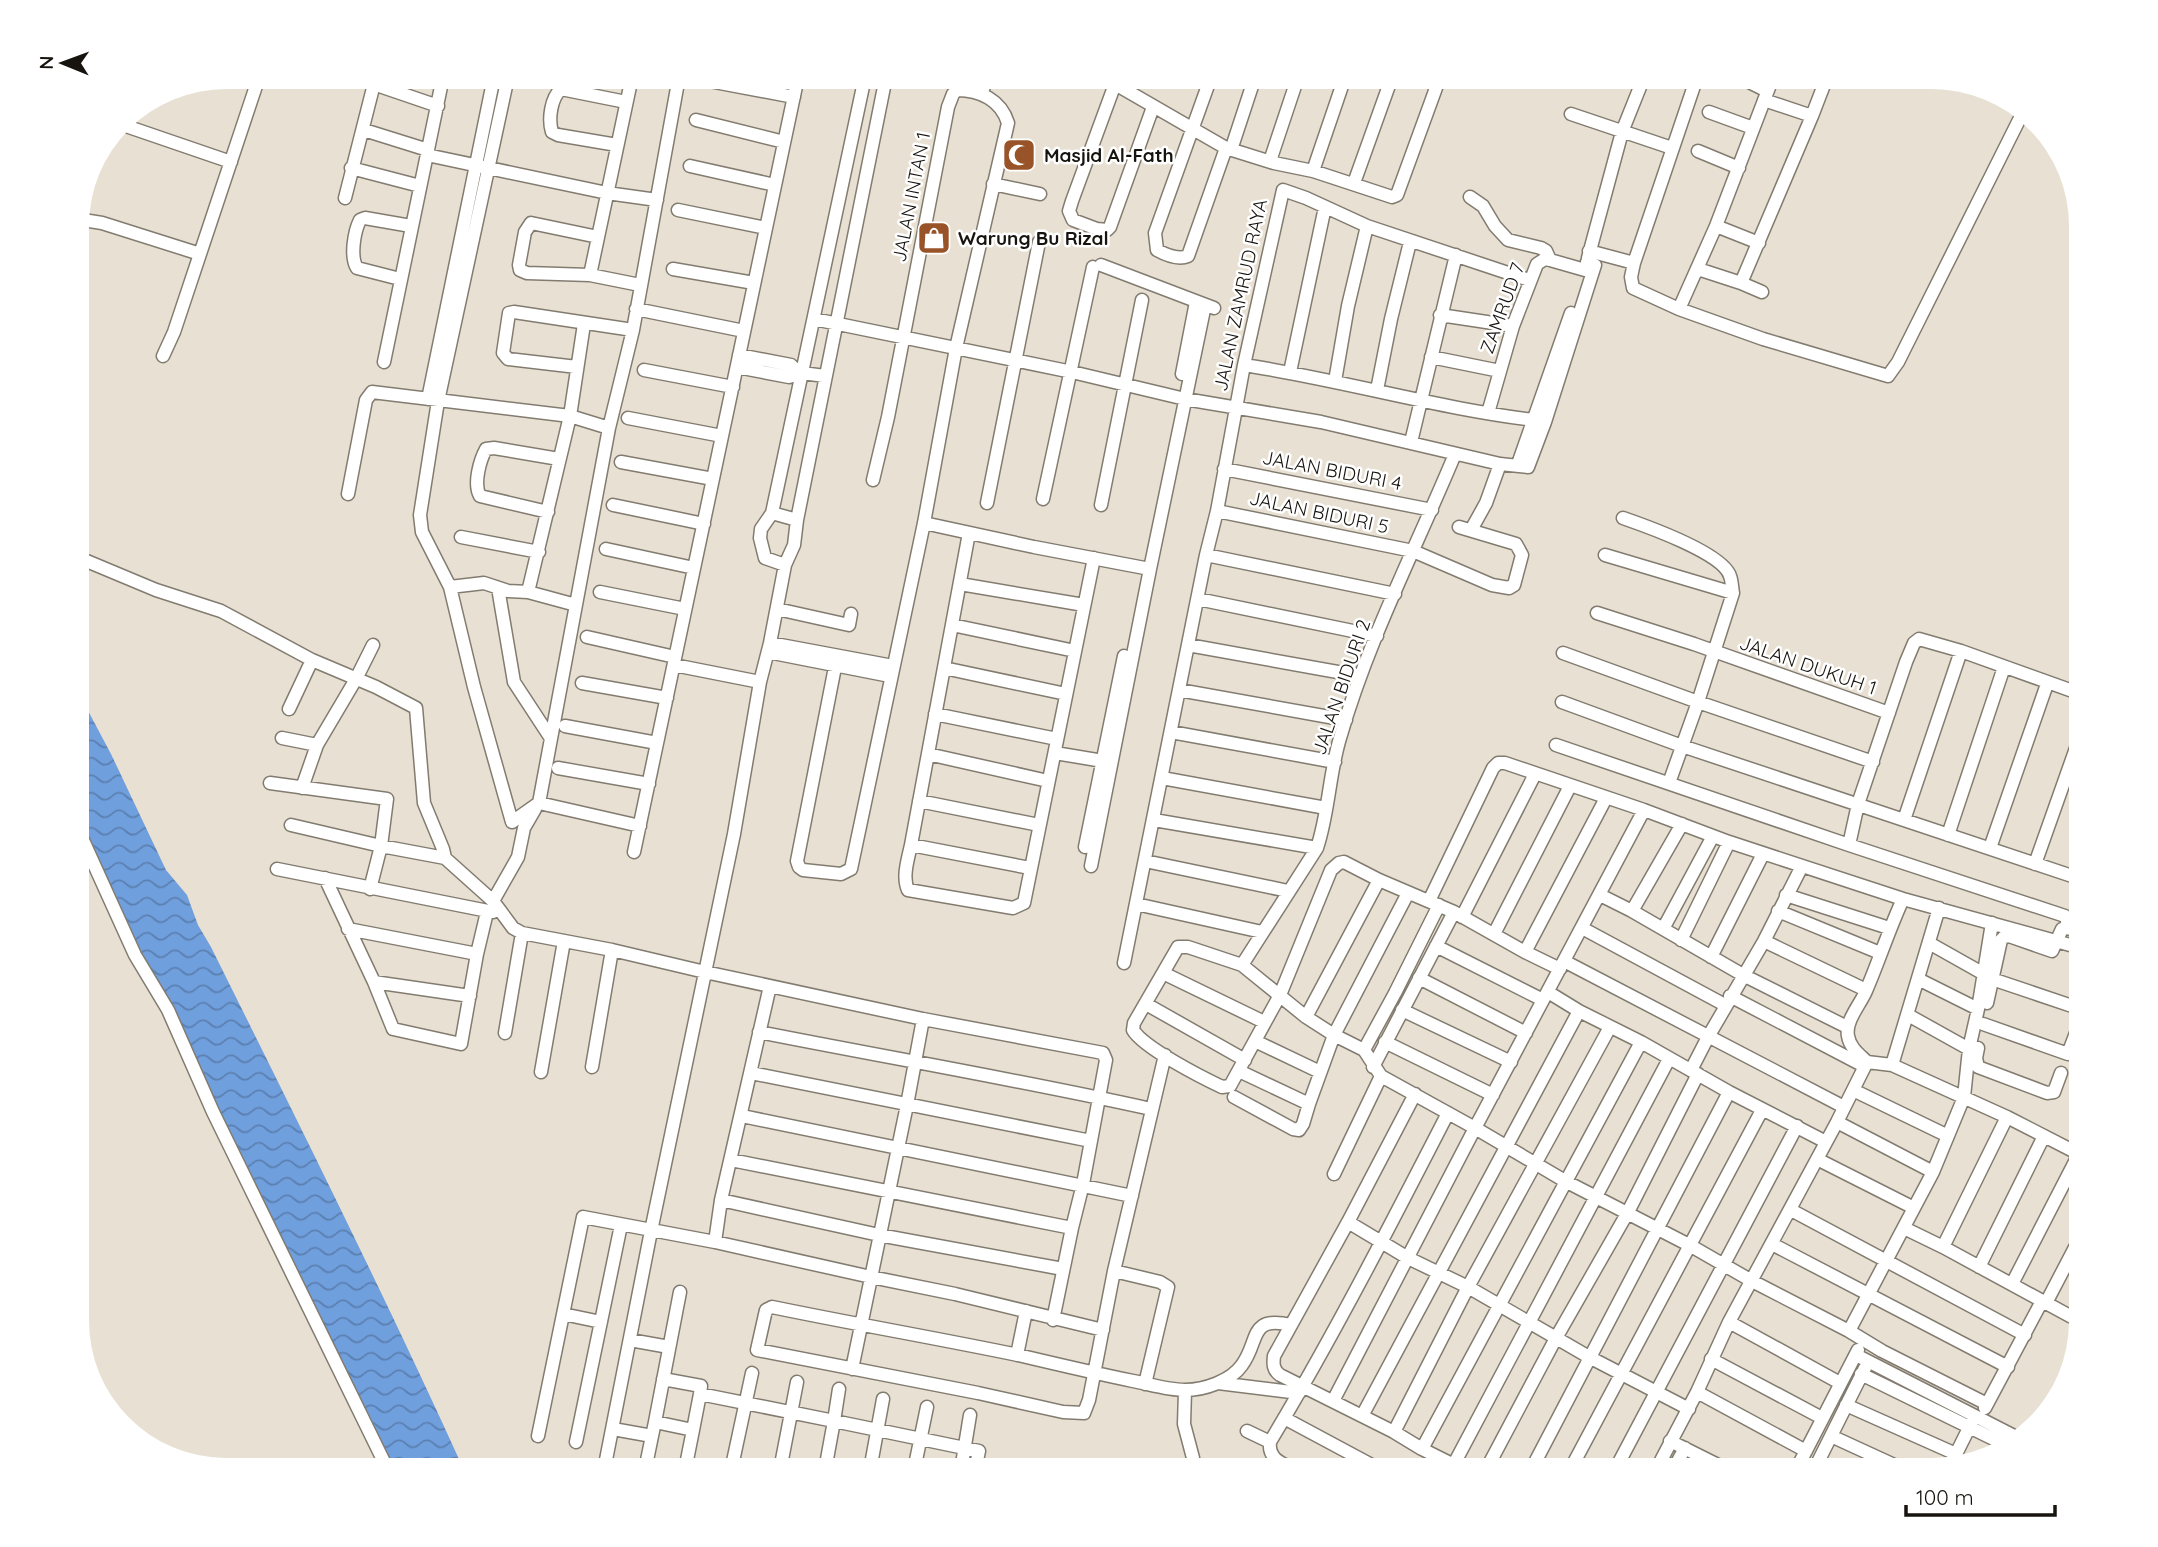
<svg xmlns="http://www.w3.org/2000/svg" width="2158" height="1547" font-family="Quicksand,sans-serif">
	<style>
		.water { fill: url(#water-waves) }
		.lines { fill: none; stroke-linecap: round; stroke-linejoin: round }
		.minor-casing { stroke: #827b6f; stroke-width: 15 }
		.minor { stroke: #fff; stroke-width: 12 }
		.labels { text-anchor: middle; stroke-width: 5; stroke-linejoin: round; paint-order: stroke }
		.poi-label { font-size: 19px; font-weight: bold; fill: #17140f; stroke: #fff; text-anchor: start }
		.street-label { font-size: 19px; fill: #17140f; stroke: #fff }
	</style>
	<defs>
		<pattern id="water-waves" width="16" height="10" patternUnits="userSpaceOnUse" patternTransform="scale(1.75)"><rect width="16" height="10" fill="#709fdd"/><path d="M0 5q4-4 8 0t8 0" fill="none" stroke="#5b80b2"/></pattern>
	</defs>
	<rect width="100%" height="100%" fill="#e8e1d3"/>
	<path class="water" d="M77,690L111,754L166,870L187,895L198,925L211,947C297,1120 384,1294 464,1470H388L77,827Z"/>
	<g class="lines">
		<defs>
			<path id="minor" d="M353,77L438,106
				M508,77L438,401L420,515L422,532L450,587L474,687L512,822L539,803
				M1103,77L1226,148L1274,163L1313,171L1392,197L1397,195L1440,77
				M1193,77L1208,85
				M1211,77L1155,233L1157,250C1166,255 1178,260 1188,256L1226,148
				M1739,77L1767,91
				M709,81L794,97
				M1115,84L1072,201L1069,211L1073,220L1097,229L1107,230L1110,227L1153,107
				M981,94L988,77
				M1764,100L1812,116
				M1709,112L1753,128
				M1571,114L1672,148
				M696,120L784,142
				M120,124L231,162
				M364,130L428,150
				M617,145L558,135L552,132C548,119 551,98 561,89L626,102
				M1231,150L1255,77
				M1698,151L1739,168
				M427,155L607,193L657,200
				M1270,161L1298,77
				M690,166L775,185
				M351,168L420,186
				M1313,171L1345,77
				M1354,183L1392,77
				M993,184L1040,194
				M1470,197L1483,206L1495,226L1508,240L1541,248L1546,251L1550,260
				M345,198L374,84
				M678,210L766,228
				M77,219L102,223L200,254
				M1716,226L1759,243
				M598,237L531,223L525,232L519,265L520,270L527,273L590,275L640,285
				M1589,251L1634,263L1631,277L1633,288L1679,309L1763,339L1888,376L1898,362L2024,110
				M1588,258L1622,132L1644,77
				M1634,263L1697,77
				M1101,265L1214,308
				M673,269L754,283
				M1698,269L1741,283L1812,116L1827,77
				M590,275L632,77
				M400,279L357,268C350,257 354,232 360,220L365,218L411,226
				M1741,283L1762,292
				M636,309L744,331
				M1679,309L1716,226L1773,77
				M1440,315L1513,326
				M814,319L1072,372L1185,399L1321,422L1500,464L1528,467L1545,422L1595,265L1587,262
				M739,355L791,365L799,373
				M163,356L174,332L259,77
				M1431,357L1500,371
				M384,362L443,77
				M1244,365C1344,380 1442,410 1543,421
				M577,367L508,359L503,353L509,313L514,312L633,330
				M737,367L789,377L802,373L825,376
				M644,370L733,387
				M1290,372L1325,207
				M1182,374L1196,302
				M1335,381L1348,306L1367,226
				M1377,390L1391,319L1410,242
				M428,399L494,77
				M1488,413L1513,326L1537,264L1545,259L1550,260L1585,270
				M628,418L722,436
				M1411,442L1456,255
				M621,462L713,479
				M1518,464L1571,313
				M1224,469L1432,510
				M348,494L366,400L372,392L570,416L609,428
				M1043,499L1093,267
				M987,503L1039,242
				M613,505L704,524
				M1101,505L1142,300
				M1217,511L1413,551L1492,585L1509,588L1514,585L1522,555L1516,544L1459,527
				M548,512L480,496C473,484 480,460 486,449L494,448L559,459
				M772,513L761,529L760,538L765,558L785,565
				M1623,518C1646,526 1723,553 1730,576C1732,581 1732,588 1733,593
				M797,520L772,513L865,77
				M924,523L1034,547L1150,569
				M1471,530L1486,503L1500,464
				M969,533L911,845C908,859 902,877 908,890L1013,908L1024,903L1094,558
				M461,537L539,552
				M606,549L694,568
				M1206,555L1395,594
				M1605,555L1733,593L1698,702L1669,783
				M77,557L156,590L221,611L312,660L376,687L416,708L424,803L443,849L445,858L493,901L513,928L522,933L612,950L705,972L923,1019L1103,1053L1106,1060L1083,1184L1072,1228L1053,1320
				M960,584L1084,605
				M450,587L484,583L508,591L528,592L576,605
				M498,588L514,682L550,737
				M528,592L570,416L584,324
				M600,592L685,609
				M1198,599L1377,636
				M777,609L849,625L851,614
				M1597,613L1694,644L1889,713
				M952,625L1075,651
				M587,637L675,657
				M770,643L893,666
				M1188,645L1360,676
				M768,652L890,676
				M1563,653L1698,702L1873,762
				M674,665L760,682
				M835,667L797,861L799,867L803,870L841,874L851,869L924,523L956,348L1008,123C1001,100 980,90 957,90L953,94L948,107L888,417L873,480
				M944,668L1066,694
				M582,683L667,698
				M1179,690L1346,720
				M1562,702L1682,746L2081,879
				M289,709L312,660
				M935,714L1057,739
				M565,726L657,743
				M1171,732L1335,762
				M282,738L317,745
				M1556,745L1849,845L2065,916L2067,918V928
				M1055,753L1103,761
				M928,754L1048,781
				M558,768L649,784
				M1162,778L1326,808
				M270,783L387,799L381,846L370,889
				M302,788L317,745L356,679L373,645
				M919,801L1039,825
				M1154,820L1317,848
				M1904,820L1961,651
				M291,825L381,846L445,858
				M640,826L539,803L609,428L633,330L679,77
				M77,827L135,955L168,1010L213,1112L388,1470
				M1948,835L2004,667
				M911,845L1030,868
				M1849,845L1858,804L1906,662L1914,643L1919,639L1961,651L2081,694
				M1085,847L1124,656
				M1990,848L2047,684
				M634,852L798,77
				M1145,861L1288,891
				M2035,864L2081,734
				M1091,866L1150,569L1205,305
				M277,869L493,912
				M325,878L374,982L393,1029L461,1044L477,954L487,912
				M1600,895L1632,911L1743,975L1847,1027
				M1786,895L1889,928
				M493,901L518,857L524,828L535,809
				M1429,901L1493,768L1498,763H1505L1644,810L1729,842L1903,899L2081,948
				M1136,904L1262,932
				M1632,911L1682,824
				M1778,911L1880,953
				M1462,917L1535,774
				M1582,928L1725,1005
				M348,929L477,954
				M1663,929L1713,836
				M1494,934L1570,786
				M1681,940L1729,842
				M1764,941L1866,990
				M1929,943L1984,974
				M1436,946L1543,1000
				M1525,952L1606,798
				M1711,957L1763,854
				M1564,961L1844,1107
				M1124,963L1206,555L1217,511L1244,365L1283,190L1306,198L1367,226L1529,280
				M1242,965L1317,848C1329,812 1329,774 1340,738C1368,640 1416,548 1455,454
				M1560,969L1525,952L1454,912L1379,880L1344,862L1339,863L1331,870L1280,995L1230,1086L1222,1087C1201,1077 1144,1048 1133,1030L1134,1023L1178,947H1188L1242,965L1306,1017L1334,1035L1364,1050L1381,1076L1475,1128L1565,1181L1691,1246L1752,1281L1849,1331L1882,1351L1987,1404
				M1163,973L1264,1022
				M1419,978L1526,1033
				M1918,979L1978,1009
				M1992,979L2078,1008L2081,1012
				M374,982L470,996
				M1548,992L1579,1011L1641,1042L1729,1092L1826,1142
				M1730,996L1864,1066
				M1987,1003L2001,940L2004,937L2009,936L2052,951L2062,929L2067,928L2081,932
				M1146,1004L1245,1060
				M1402,1010L1511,1062
				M1908,1015L1969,1049
				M1306,1017L1379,880
				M1983,1024L2068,1054L2081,1020
				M759,1032C890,1058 1021,1080 1151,1109
				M505,1033L522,933
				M1255,1041L1320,1072
				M1385,1042L1493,1095
				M1978,1048L1976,1058L1978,1067L2047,1093L2054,1092L2061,1073
				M1364,1050L1395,993L1439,905
				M1165,1055L1114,1271L1089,1400L1084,1413L1063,1412L978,1393L757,1350L766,1310L772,1307C854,1324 936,1338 1018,1355C1056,1364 1094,1373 1133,1381C1149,1384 1168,1390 1185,1390C1204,1390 1231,1381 1242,1365C1260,1341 1248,1315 1291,1325
				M1867,1062L1892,1065L2007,1117L2081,1155
				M1892,1065L1939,908
				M592,1067L612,950
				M1373,1067L1454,912
				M1691,1070L1708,1037L1764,941L1802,866
				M1239,1071L1309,1104
				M541,1072L564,941
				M751,1073L1091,1141
				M1853,1090L1948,1136
				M1415,1094L1348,1222L1274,1356C1273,1364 1273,1370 1280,1375L1394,1432L1422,1449L1464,1470
				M1234,1097L1293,1129L1299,1130L1303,1124L1309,1104L1334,1035L1408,893
				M742,1116L1132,1196
				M1837,1122L1933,1172
				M1817,1159L1914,1208
				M731,1160L1072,1228
				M1334,1174L1381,1076
				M721,1200L879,1235L1063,1269
				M1791,1210L2025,1335
				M1348,1222L1408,1258L1468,1287L1589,1357L1689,1409
				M1904,1228L1943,1247L2081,1322
				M715,1242L721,1200L770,986
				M1772,1244L2008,1367
				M1943,1247L2007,1117
				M1979,1267L2044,1136
				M1114,1271L1160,1282L1168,1287L1145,1384
				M2012,1284L2079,1154
				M2046,1303L2081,1236
				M563,1314L601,1322
				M1729,1322L1840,1383
				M1849,1331L1933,1172L1964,1097L1969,1049L1978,1009L1992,923
				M630,1340L669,1347
				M1017,1355L1026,1311
				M1856,1355L2018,1438
				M1711,1359L1822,1418
				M852,1369L907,1105L923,1019
				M1861,1374L2008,1446
				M663,1379L701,1386L700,1394
				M1218,1383L1299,1393
				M1185,1391L1184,1424L1193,1458V1470
				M1697,1392L1806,1451
				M1333,1401L1475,1128L1644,810
				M1846,1405L1956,1454
				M1985,1408L2042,1301
				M1362,1416L1579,1011
				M1284,1418L1381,1470
				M655,1422L680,1292
				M613,1429L652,1436L655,1422L693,1430L700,1394L834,1421L839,1389
				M1247,1431L1270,1442
				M1394,1432L1468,1287L1610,1027
				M538,1436L583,1217L715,1242L871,1277L955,1294L1103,1330
				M1831,1436L1905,1470
				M1670,1441L1728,1470
				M576,1442L621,1225
				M1422,1449L1641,1042
				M1678,1462L1694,1470
				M1454,1464L1669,1059
				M732,1466L752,1373
				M1950,1466L1972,1422
				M604,1470L651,1231L734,834L760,682L770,643L785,565L794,545L797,520L886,77
				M645,1470L652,1436
				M685,1470L693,1430
				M780,1470L797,1382
				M825,1470L834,1421L979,1451L975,1470
				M870,1470L883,1399
				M914,1470L927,1407
				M961,1470L970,1415
				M1295,1470C1281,1463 1268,1459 1270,1442C1334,1335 1391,1224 1448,1113
				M1486,1470L1556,1338L1628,1212L1698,1074
				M1531,1470L1729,1092
				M1570,1470L1762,1110
				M1615,1470L1797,1126
				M1656,1470L1697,1392L1729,1322L1837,1122L1867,1062C1859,1054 1850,1048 1848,1036C1845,1021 1860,1005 1866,991C1879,961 1889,929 1903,899
				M1673,1470L1685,1448
				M1796,1470L1858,1350
				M1814,1470L1865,1368"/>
		</defs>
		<use href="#minor" class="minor-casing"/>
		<use href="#minor" class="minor"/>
	</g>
	<defs>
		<symbol id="mosque-square" viewBox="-11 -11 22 22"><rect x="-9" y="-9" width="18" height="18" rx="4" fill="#995329" stroke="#fff"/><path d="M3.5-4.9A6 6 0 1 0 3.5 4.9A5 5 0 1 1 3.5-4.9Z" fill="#fff"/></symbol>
		<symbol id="shop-square" viewBox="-11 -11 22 22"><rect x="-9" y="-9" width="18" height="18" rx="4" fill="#995329" stroke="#fff"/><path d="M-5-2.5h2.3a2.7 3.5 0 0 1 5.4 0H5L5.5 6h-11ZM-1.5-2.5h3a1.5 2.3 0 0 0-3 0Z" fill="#fff"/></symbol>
	</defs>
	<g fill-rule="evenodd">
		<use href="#mosque-square" x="1000" y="136" width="38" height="38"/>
		<use href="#shop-square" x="915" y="219" width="38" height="38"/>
	</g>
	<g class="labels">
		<g class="poi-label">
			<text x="1044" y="162">Masjid Al-Fath</text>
			<text x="958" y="245">Warung Bu Rizal</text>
		</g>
		<g class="street-label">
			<text transform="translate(911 197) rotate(-79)" y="7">JALAN INTAN 1</text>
			<text transform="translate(1240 295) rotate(-78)" y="7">JALAN ZAMRUD RAYA</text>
			<text transform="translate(1502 308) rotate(-70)" y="7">ZAMRUD 7</text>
			<text transform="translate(1332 470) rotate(11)" y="7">JALAN BIDURI 4</text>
			<text transform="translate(1319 512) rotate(12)" y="7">JALAN BIDURI 5</text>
			<text transform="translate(1808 665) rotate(19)" y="7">JALAN DUKUH 1</text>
			<text transform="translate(1341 687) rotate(-71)" y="7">JALAN BIDURI 2</text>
		</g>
	</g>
	<path d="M0 0H2158V1547H0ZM226 89H1932A137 137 0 0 1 2069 226V1321A137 137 0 0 1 1932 1458H226A137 137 0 0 1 89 1321V226A137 137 0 0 1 226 89Z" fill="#fff" fill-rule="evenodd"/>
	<g transform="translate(63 63) rotate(271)" stroke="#ffffff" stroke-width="5" paint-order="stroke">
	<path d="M0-5L12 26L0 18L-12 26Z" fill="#17140f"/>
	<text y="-10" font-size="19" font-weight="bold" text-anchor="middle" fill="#17140f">N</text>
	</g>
	<path d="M1906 1505v10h149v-10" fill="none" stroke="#17140f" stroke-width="3.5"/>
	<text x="1916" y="1505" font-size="21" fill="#17140f" stroke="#ffffff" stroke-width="5" paint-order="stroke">100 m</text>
</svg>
